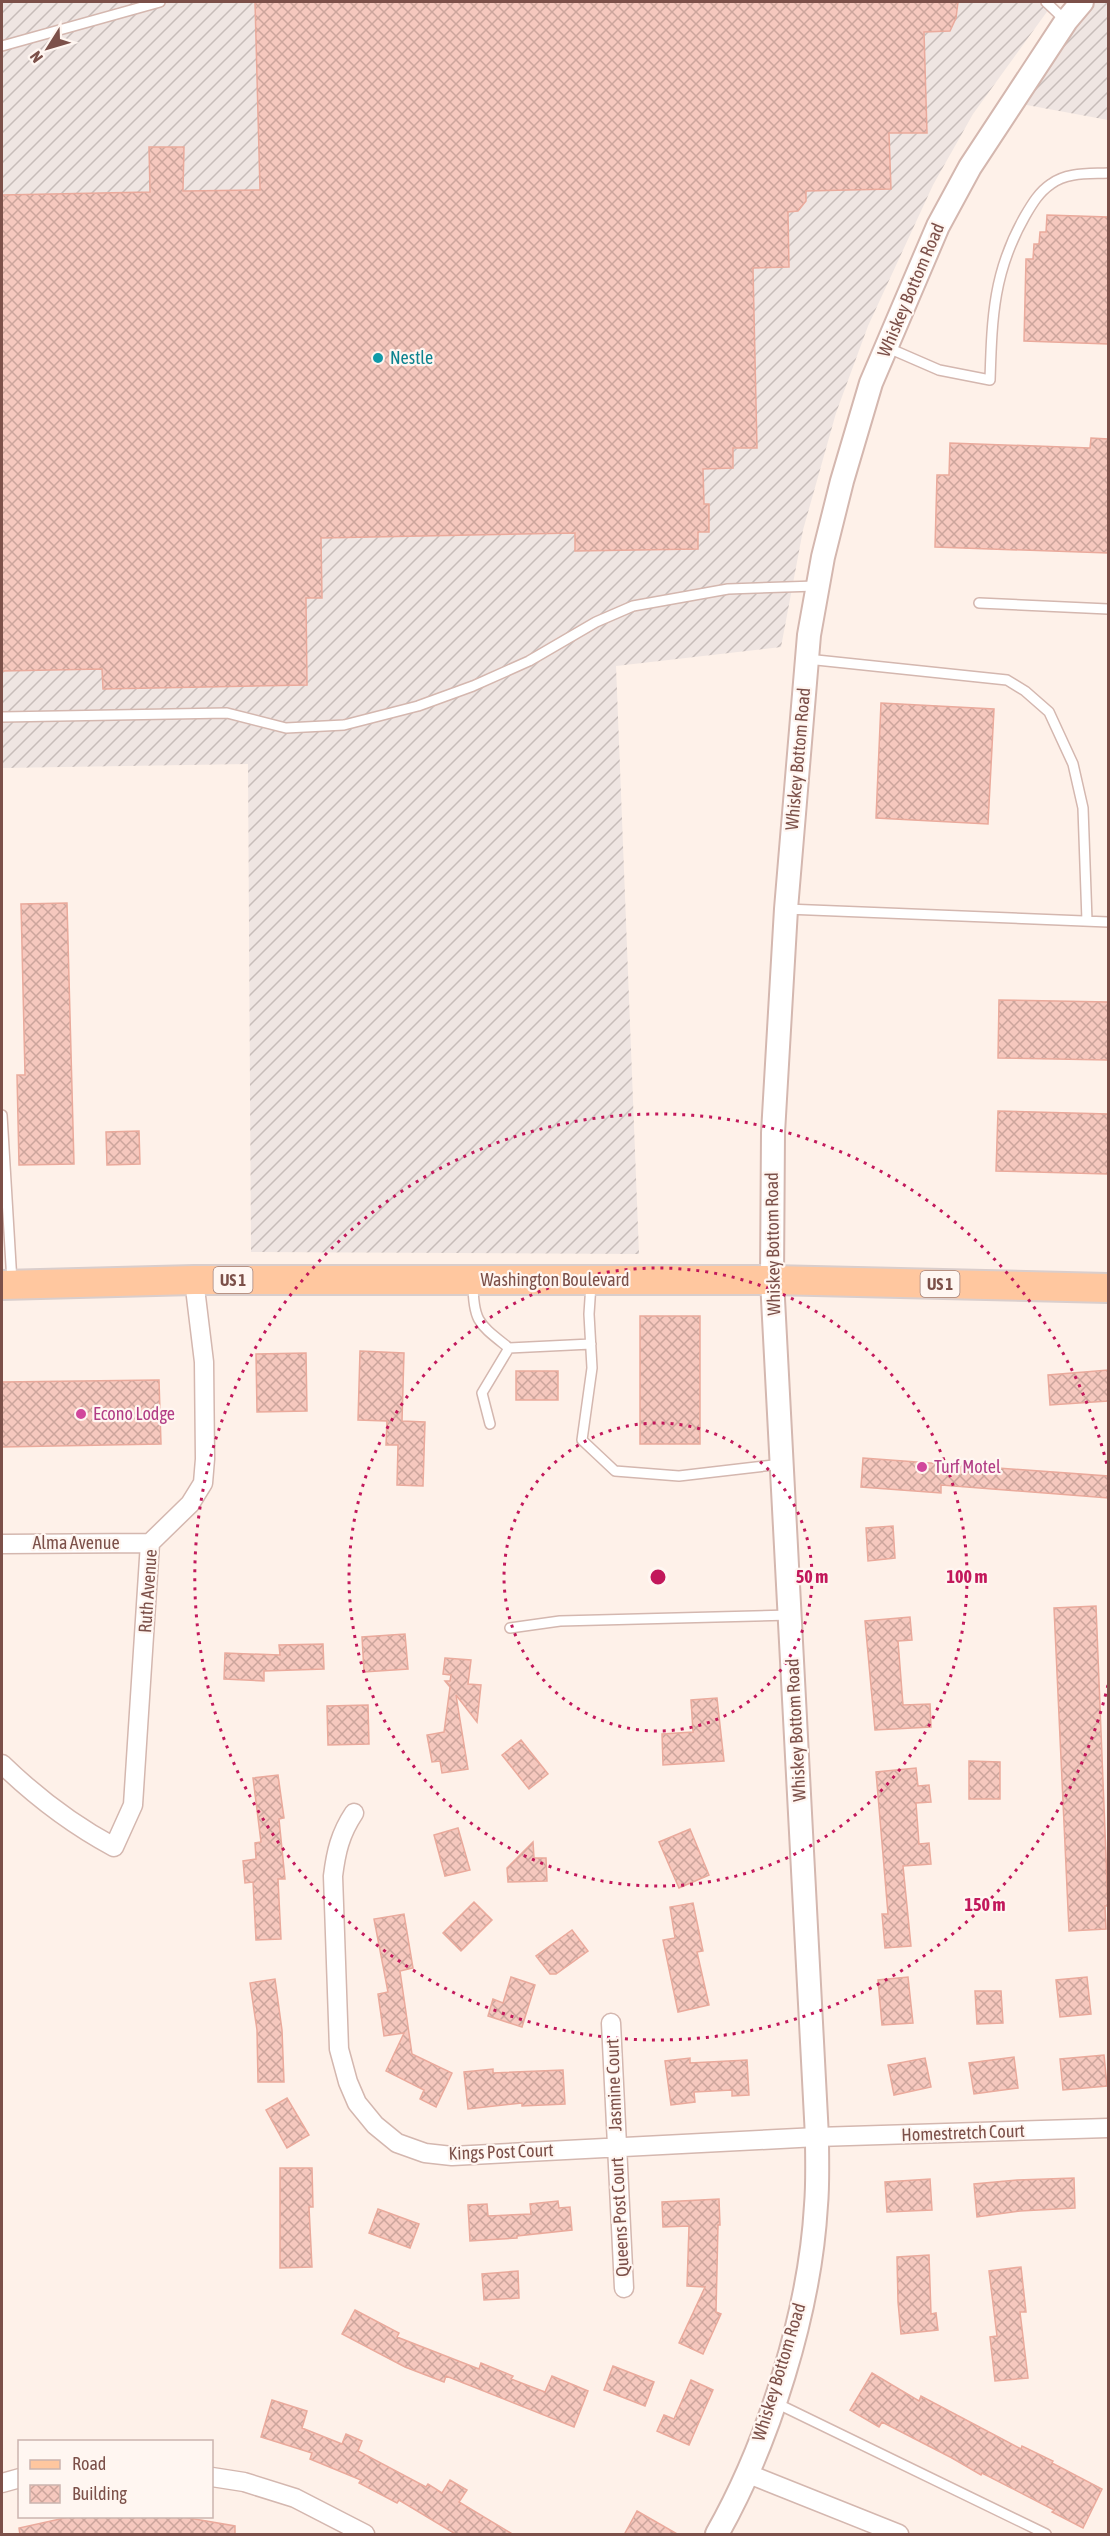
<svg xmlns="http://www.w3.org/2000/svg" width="1110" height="2536" font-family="'Asap Condensed',sans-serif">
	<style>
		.industrial { fill: url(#industrial-furrows) }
		.building { fill: url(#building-cross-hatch); stroke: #eaaa9c; stroke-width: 1.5 }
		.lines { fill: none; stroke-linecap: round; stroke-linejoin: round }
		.service-casing { stroke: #d4b7af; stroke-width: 12 }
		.minor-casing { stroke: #d4b7af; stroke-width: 21 }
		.tertiary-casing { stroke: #d4b7af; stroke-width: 26 }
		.primary-casing { stroke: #dacecc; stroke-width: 32 }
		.service { stroke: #fff; stroke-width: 9 }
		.minor { stroke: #fff; stroke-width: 18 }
		.tertiary { stroke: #fff; stroke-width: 22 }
		.primary { stroke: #ffc79f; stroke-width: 28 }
		.ring { fill: none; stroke: #c2185b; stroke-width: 3; stroke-dasharray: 3 6 }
		.culture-dot { fill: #0f9aa8; stroke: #fff6f1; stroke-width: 2 }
		.hotel-dot { fill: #d1479c; stroke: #fff6f1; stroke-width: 2 }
		.labels { text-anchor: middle; stroke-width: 4.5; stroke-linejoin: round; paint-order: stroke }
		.shield { fill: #fff6f1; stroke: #a3827b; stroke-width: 1.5 }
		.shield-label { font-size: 16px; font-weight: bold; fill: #7c5049 }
		.street-label { font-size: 18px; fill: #7c5049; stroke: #fff6f1 }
		.culture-label { font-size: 18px; fill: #0d838f; stroke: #fff6f1; text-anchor: start }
		.hotel-label { font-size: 18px; fill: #b23c85; stroke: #fff6f1; text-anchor: start }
		.centre { fill: #c2185b; stroke: #fff6f1; stroke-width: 3 }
		.ring-label { font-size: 18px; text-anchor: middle; font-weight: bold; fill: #c2185b; stroke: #fff6f1; stroke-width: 4.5; stroke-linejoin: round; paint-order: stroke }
	</style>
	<defs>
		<pattern id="industrial-furrows" width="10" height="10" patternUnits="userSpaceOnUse" patternTransform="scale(1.5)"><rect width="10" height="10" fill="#efe5e2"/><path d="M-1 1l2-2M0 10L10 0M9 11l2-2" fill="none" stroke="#c7bcb9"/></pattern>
		<pattern id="building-cross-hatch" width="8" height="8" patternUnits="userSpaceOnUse" patternTransform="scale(1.5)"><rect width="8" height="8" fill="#f6c8be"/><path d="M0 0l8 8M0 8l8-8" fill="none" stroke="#cca59c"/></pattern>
	</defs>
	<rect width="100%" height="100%" fill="#fef1e9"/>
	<path class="industrial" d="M2,2H1054L973,114L933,185L868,326L836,413L803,530L781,647L616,666L639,1254L251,1252L248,764L2,768Z
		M1087,2H1108V120L1011,102Z"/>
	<path class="building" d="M255,2H958L956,18L950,31L924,32L927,133H889L891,189L806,191V201L798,211L788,212L789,267L753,268L757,448H733V468L703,469L704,504H709V532H698V549L575,551V533L321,538L322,598H306L307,685L103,689L102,669L2,671V195L150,192L149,147H184L183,191L260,190Z
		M1047,215L1108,217V344L1024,341L1026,259H1033L1034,244H1039L1040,232H1046Z
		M1091,438L1108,439V553L935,547L937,475H949L950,443L1090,448Z
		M881,703L994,709L988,824L876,818Z
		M67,903L74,1164L19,1165L17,1075H25L21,904Z
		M999,1000L1108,1002V1060L998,1058Z
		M998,1111L1108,1114V1174L996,1171Z
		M139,1131L140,1164L107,1165L106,1132Z
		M640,1316H700V1444H640Z
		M360,1351L404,1353L402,1421L425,1422L423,1486L397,1485L398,1445H386L387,1421L358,1420Z
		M306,1353L307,1411L257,1412L256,1354Z
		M1108,1370V1401L1050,1405L1048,1375Z
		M516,1371H558V1400H516Z
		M159,1380L161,1444L2,1447V1382Z
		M863,1458L1108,1476V1498L941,1485V1493L861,1487Z
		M893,1526L895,1558L868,1561L866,1528Z
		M1096,1606L1108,1906H1105L1106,1929L1069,1931L1054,1608Z
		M910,1617L912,1640L898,1641L903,1705L930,1704L931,1727L875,1730L865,1621Z
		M405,1634L408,1669L364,1672L362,1637Z
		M323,1644L324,1669L264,1671V1681L224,1679L225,1653L280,1655L279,1645Z
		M445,1658L471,1660L468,1684L481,1685L477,1722L456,1695L468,1769L442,1773L440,1761L432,1762L427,1735L444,1732L450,1687L445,1681H450L451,1675L443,1674Z
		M717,1698L724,1761L663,1765L662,1734L693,1732L691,1700Z
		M368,1705L369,1744L328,1745L327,1706Z
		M521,1740L548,1774L529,1789L502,1755Z
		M969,1761L1000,1762V1799H969Z
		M916,1768L918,1786L929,1785L931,1802L916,1803L919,1844L929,1843L931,1864L903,1866L911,1946L885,1948L882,1914H888L876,1772Z
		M278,1775L284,1818L279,1819L285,1879H278L281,1939L256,1940L253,1882L245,1883L243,1861L256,1859L255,1843L261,1842L253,1778Z
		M458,1828L470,1870L445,1876L434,1835Z
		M690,1829L709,1875L679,1888L659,1842Z
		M533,1842L534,1858H546L547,1881L508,1882L507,1868Z
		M474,1902L492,1920L461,1951L443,1933Z
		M693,1903L703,1951L697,1952L709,2005L678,2012L663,1940L675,1938L670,1907Z
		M404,1914L413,1968L400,1971L412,2054L452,2073L436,2107L420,2099L424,2090L386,2071L404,2033L384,2036L378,1994L388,1992L374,1919Z
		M572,1930L588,1951L556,1974H550L536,1956Z
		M511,1977L535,1985L522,2027L488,2016L493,1999L503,2003Z
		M908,1977L913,2023L882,2025L878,1980Z
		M1087,1977L1091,2014L1060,2017L1056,1980Z
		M275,1979L282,2030L284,2082H258L257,2030L250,1983Z
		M975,1991H1001L1003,2023L977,2024Z
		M1104,2055L1107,2086L1063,2090L1060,2059Z
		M1014,2057L1018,2088L974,2094L969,2063Z
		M690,2058V2063L747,2060L749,2095L732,2096V2090L694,2092L695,2102L671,2105L665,2061Z
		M925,2058L931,2087L894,2095L888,2065Z
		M493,2069V2073L563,2070L565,2104L522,2106V2103L468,2109L464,2072Z
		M287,2098L309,2135L287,2148L266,2110Z
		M280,2168H312L313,2207H309L312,2267L280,2268Z
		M1074,2178L1075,2208L1020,2211L977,2217L974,2184L1017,2180Z
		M930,2179L932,2210L887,2212L885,2182Z
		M719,2199L720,2225H718L716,2312L721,2314L703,2354L679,2343L705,2287L687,2286L689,2226L663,2227L662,2202Z
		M558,2201L559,2208L570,2207L572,2230L517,2236V2238L470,2241L468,2205L487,2204L488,2216L531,2214L530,2204Z
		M378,2209L419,2224L410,2248L369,2233Z
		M929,2255L931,2314L936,2313L938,2330L901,2334L898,2302L897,2257Z
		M1021,2267L1026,2312H1020L1028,2378L995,2381L990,2337L997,2336L989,2271Z
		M518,2271L519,2298L484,2300L482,2274Z
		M355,2310L399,2333L397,2337L479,2369L481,2363L513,2376L511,2379L545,2392L552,2376L588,2391L574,2427L446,2376L444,2382L405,2367L342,2334Z
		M613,2366L654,2382L645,2406L604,2390Z
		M872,2373L919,2401L921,2396L1021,2449L1022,2446L1053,2461L1052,2463L1102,2489L1083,2528L1052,2512L1054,2510L982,2473L981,2475L952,2458L882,2422L879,2427L850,2410Z
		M691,2380L713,2390L689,2445L657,2431L664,2415L674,2419Z
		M272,2400L307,2411L302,2428L342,2444L346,2434L362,2441L358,2451L426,2487L428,2484L442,2493L450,2480L467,2490L459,2502L514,2535H457L399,2500L397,2503L359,2483L361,2480L310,2459L312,2453L261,2437Z
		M637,2511L679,2535H624Z
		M69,2517H183L235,2526V2535H20L19,2528Z"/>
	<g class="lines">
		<defs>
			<path id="service" d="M1046,2L1066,21
				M2,46L160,2
				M886,347L939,370L990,380C992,318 993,272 1025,216C1032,204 1039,192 1051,184C1067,172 1089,174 1108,173
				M979,603L1108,609
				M807,659L1007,680L1025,691L1049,712L1073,764L1083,808L1087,921
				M2,717L227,713L286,728L344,725L418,706L473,686L529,661L596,622L633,606L728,589L816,586
				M786,909L1108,922
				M2,1115L12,1282
				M473,1282C473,1322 479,1324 509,1348L591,1344
				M591,1284L589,1314L592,1368L582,1440L615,1471L679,1476L782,1464
				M490,1424L482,1393L509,1348
				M510,1628L560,1621L790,1615
				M776,2403L1046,2534"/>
			<path id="minor" d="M2,1544L150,1543
				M2,1764C35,1796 73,1825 114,1847L133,1805L150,1543L190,1504L203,1483L205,1459L204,1362L194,1280
				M354,1813C340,1834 336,1852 333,1876L339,2049L348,2082L357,2103L375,2125L397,2143L425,2153L452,2156L817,2137L1108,2128
				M611,2023L624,2288
				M746,2473L899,2534
				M212,2477L244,2482L295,2498L365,2534
				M2,2483L20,2478"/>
			<path id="tertiary" d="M717,2534C769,2442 810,2312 816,2205C818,2183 817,2160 817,2137L772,1280L773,1133L786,909L809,635L823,557L842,481L871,383L938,226L970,167L1066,21L1082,2"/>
			<path id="primary" d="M2,1285L194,1280H772L1108,1288"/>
		</defs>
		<use href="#service" class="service-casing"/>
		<use href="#minor" class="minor-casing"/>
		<use href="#tertiary" class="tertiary-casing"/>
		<use href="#primary" class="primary-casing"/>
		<use href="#service" class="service"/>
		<use href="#minor" class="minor"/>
		<use href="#tertiary" class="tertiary"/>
		<use href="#primary" class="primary"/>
	</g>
	<g class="ring">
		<circle cx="658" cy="1577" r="154"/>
		<circle cx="658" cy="1577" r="309"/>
		<path d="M1108 1685A463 463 0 1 1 1108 1469"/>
	</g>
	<circle class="culture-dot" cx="378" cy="358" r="6"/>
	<g class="hotel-dot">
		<circle cx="81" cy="1414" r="6"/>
		<circle cx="922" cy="1467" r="6"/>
	</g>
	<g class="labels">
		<g class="shield">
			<rect x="213.5" y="1267" width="39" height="26" rx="4.5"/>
			<rect x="920.5" y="1271" width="39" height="26" rx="4.5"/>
		</g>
		<g class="shield-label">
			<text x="233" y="1286">US 1</text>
			<text x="940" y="1290">US 1</text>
		</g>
		<g class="street-label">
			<text transform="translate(911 290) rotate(-67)" y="6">Whiskey Bottom Road</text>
			<text transform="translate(798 759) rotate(-85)" y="6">Whiskey Bottom Road</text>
			<text transform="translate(773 1244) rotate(-91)" y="6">Whiskey Bottom Road</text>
			<text x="555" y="1286">Washington Boulevard</text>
			<text x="76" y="1549">Alma Avenue</text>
			<text transform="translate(148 1591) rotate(-86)" y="6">Ruth Avenue</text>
			<text transform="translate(796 1730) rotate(-93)" y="6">Whiskey Bottom Road</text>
			<text transform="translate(614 2085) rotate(-92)" y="6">Jasmine Court</text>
			<text transform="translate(963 2133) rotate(-2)" y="6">Homestretch Court</text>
			<text transform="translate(501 2152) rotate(-2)" y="6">Kings Post Court</text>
			<text transform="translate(620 2217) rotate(-93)" y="6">Queens Post Court</text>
			<text transform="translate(779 2372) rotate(-73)" y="6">Whiskey Bottom Road</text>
		</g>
		<g class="culture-label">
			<text x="390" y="364">Nestle</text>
		</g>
		<g class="hotel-label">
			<text x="93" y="1420">Econo Lodge</text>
			<text x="934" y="1473">Turf Motel</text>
		</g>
	</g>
	<circle cx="658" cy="1577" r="9" class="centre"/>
	<g class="ring-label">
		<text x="812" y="1583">50 m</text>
		<text x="967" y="1583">100 m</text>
		<text x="985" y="1911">150 m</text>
	</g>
	<rect width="1110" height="2536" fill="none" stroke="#7c5049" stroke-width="6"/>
	<rect x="18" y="2440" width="195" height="78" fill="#fff6f1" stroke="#cbb4ae" stroke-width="1.5"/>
	<rect x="30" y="2460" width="30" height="9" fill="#ffc79f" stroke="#cbb4ae" stroke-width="1.5"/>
	<text x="72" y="2470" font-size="18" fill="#7c5049">Road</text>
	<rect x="30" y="2485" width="30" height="18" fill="url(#building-cross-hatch)" stroke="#cbb4ae" stroke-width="1.5"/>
	<text x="72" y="2500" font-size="18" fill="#7c5049">Building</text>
	<g transform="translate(48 48) rotate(233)" stroke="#fff6f1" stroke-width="4.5" paint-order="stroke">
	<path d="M0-4.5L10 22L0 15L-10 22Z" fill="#7c5049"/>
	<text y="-9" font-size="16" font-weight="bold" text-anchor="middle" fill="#7c5049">N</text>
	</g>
</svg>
